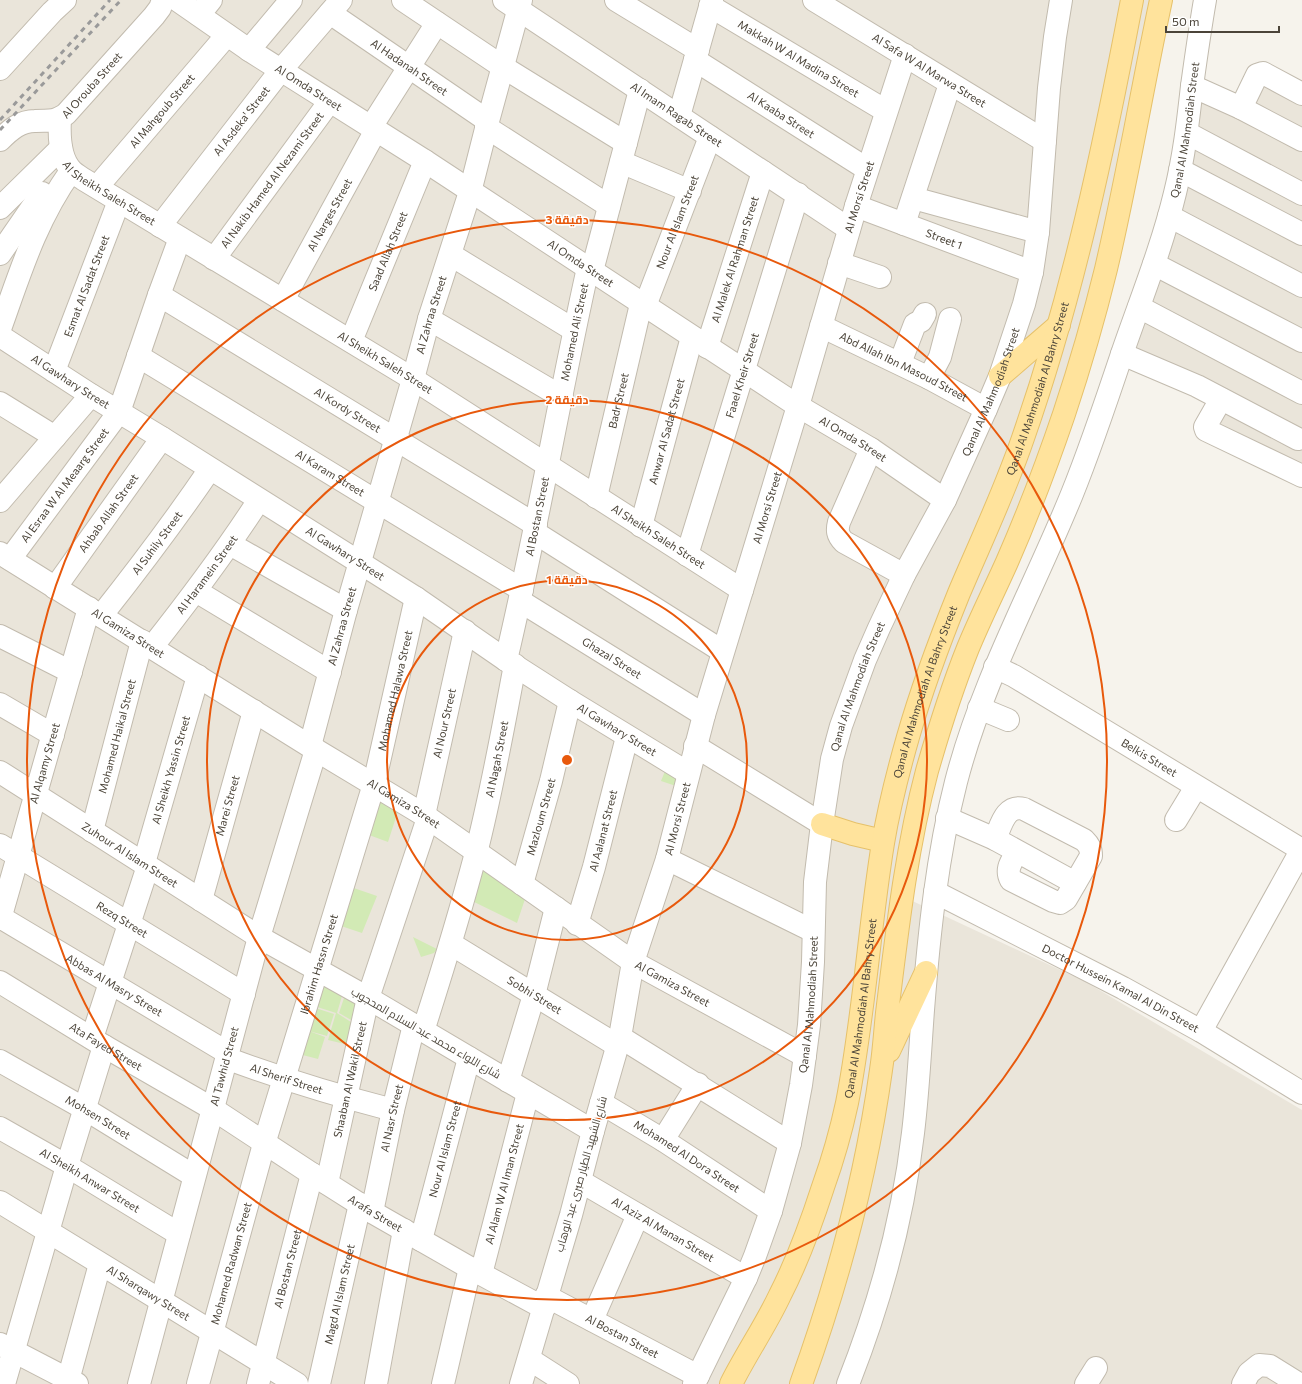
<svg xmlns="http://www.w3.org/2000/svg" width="1302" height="1384" font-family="Commissioner,Cairo,sans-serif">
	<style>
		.residential { fill: #eae5da }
		.green { fill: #d2eab5 }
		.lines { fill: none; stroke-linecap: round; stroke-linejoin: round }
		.minor-casing { stroke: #c2bbae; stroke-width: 24 }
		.major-casing { stroke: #e6c16a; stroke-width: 24 }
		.minor { stroke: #fff; stroke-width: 22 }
		.major { stroke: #ffe39c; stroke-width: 22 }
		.rail { stroke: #9a9a9a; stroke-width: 3; stroke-dasharray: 5 5; stroke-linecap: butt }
		.ring { fill: none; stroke: #e8590c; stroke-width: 2 }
		.labels { text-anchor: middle; stroke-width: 3; stroke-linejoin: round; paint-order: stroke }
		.street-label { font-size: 11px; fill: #4b4439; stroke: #fff }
		.centre { fill: #e8590c; stroke: #fff; stroke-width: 2 }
		.ring-label { font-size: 12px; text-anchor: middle; font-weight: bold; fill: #e8590c; stroke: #fff; stroke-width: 3; stroke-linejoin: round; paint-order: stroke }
	</style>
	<rect width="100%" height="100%" fill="#f6f3ec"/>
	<path class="residential" d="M0,0H1163L1121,215L961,680L906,898L1084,981L1302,1110V1384H0Z
		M1262,80L1302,100V483L1195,429L1211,401L1124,361L1159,222L1185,86L1242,114Z"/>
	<path class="green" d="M670,759L685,789L661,781Z
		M373,799L398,811L388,842L361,832Z
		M484,861L526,896L517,923L468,899Z
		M345,885L377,896L362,933L335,924Z
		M413,937L437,949L434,953L421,957Z
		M320,975L344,989L337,1013L357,1026L353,1046L328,1040L336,1013L311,1005Z
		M347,989L364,999L358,1024L339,1013Z
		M309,1006L334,1014L327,1036L309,1031L325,1037L318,1059L295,1053Z"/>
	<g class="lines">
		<defs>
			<g id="minor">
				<path id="s1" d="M177,0L249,50L425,161L798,406L871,449L945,500"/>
				<path d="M403,0L503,67L626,143"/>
				<path id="s2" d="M504,0L849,229"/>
				<path d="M616,0L698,50"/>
				<path id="s3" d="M814,0L1045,141"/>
				<path id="s4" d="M710,6L886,111"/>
				<path id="s5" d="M330,13L488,121"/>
				<path d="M199,15L211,0"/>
				<path d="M249,50L291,0"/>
				<path id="s6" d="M695,60L867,169"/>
				<path d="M0,69L52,12L65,0"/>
				<path d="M1192,86L1241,108L1302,140"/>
				<path d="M1241,108L1257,75L1263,73L1302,94"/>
				<path d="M679,116L712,0"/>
				<path id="s7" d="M60,118C59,135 59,158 72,171C75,174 79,176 83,179L413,379L742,590"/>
				<path d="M371,127L437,23"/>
				<path d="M486,127L609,206"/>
				<path d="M1187,133L1302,194"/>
				<path id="s8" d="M0,140C10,130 20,121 35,121C50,120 52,123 66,114L154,16L160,8L163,0"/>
				<path d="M621,162L690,191"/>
				<path d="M1180,170L1302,234"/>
				<path id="s9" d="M97,187L227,35"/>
				<path d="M913,198L1038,232"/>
				<path id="s10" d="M856,206L1032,272"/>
				<path d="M0,208L61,148"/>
				<path d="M1169,216L1302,286"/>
				<path d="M904,224L950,84"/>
				<path id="s11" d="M160,226L281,70L341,0"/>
				<path d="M0,254L42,193"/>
				<path d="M451,255L574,330"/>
				<path id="s12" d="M214,259L330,101"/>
				<path d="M839,263L880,277"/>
				<path d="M1154,264L1302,341"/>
				<path d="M592,271L640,90"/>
				<path id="s13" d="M159,295L536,525"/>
				<path id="s14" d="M283,300L376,130"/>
				<path id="s15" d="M645,306L710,137"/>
				<path d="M1139,307L1302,393"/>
				<path d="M429,319L562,397"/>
				<path id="s16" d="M821,326L929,378L986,409"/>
				<path d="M0,329C20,273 36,220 71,171"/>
				<path id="s17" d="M0,336L91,395L162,438L416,598L506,660L570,701L688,773"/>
				<path id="s18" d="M351,341L425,161"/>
				<path id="s19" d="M707,347L763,172"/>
				<path d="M1122,354L1197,386L1298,439"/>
				<path id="s20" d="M138,356L522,590"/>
				<path d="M900,363L915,324L921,321L925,314"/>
				<path id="s21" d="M54,371L119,201"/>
				<path d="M929,378L940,357L950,319"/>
				<path d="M1221,399L1205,427L1206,430L1302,476"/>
				<path d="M0,403L55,437"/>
				<path d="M871,449L839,522C837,530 837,535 844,542L904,575"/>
				<path id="s22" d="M596,497L641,304"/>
				<path d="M0,501L91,395"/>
				<path id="s23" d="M641,526L692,337"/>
				<path d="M534,532L722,651"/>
				<path d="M230,544L346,610"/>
				<path id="s24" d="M0,553L316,750L424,815L633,962L805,1056"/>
				<path id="s25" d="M687,555L798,194"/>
				<path id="s26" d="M10,559L119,412L159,295L180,238"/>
				<path id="s27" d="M55,588L162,438"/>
				<path d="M196,591L330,672"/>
				<path id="s28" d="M520,601L704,715"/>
				<path id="s29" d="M101,616C139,568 176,519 210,469"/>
				<path d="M0,636L71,672"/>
				<path id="s30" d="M152,647C190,599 226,551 259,500"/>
				<path id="s31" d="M506,660C537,530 559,398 588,268"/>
				<path id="s32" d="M995,667L1014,676L1302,850"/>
				<path d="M0,704L53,735"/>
				<path d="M979,708L1008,720"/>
				<path id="s33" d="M310,746L346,610L413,379L429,319L470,192L488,121L521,0"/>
				<path d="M695,746L822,824"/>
				<path id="s34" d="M0,772L259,937L368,998L593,1131"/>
				<path id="s35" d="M424,815L465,631"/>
				<path d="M947,818L995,839L1075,883"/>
				<path d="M1176,820L1196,787"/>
				<path id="s36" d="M92,831L142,641"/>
				<path d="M995,839C1001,826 1005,804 1024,809L1084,840C1089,845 1091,848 1091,856L1066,899L1060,903L1053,901L1011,880C1005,869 1012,861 1017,852"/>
				<path id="s37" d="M0,845L244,994"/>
				<path d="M667,859L813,931"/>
				<path id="s38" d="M144,863L198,676"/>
				<path id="s39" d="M522,884L551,781L570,701"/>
				<path id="s40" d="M935,892L1123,988L1201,1031L1302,1093"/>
				<path id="s41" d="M201,900L254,711"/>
				<path id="s42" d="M0,917L228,1053"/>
				<path id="s43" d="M0,919L89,608"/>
				<path id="s44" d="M577,924L594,867L627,737"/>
				<path id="s45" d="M451,944L618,1046"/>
				<path id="s46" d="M0,982L104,1046L213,1109L312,1174L372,1212L470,1268L544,1308"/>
				<path id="s47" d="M423,1031C442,972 460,913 476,853C492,791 503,728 515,665"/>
				<path d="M1201,1031L1302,849"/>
				<path d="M620,1037L790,1143"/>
				<path d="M92,1038L148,866"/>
				<path id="s48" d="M226,1058C282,1079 335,1095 393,1110"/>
				<path id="s49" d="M0,1061L85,1109L194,1176"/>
				<path d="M508,1081L534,995L556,908"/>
				<path id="s50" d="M601,1103L663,1140L771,1211"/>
				<path id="s51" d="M0,1128L67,1166L179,1234"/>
				<path d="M663,1140L698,1084"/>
				<path id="s52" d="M580,1181L746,1278"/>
				<path id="s53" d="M327,1183L368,998L428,818"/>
				<path id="s54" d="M0,1202L297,1384"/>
				<path id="s55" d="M372,1212L393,1110L414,1025"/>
				<path id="s56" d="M421,1240L469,1058"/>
				<path id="s57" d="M481,1274L528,1093"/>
				<path id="s58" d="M546,1296L698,1376"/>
				<path d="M592,1320L638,1215"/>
				<path d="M0,1344L77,1384"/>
				<path d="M529,1359L568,1384"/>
				<path d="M4,1384L67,1166L104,1046"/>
				<path d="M67,1384L100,1264"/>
				<path id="s59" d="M139,1384L259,937L316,750"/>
				<path id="s60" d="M198,1384L264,1144L374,784L416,598"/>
				<path id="s61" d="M258,1384L312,1174"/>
				<path id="s62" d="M319,1384L360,1204"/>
				<path d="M376,1384L404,1230"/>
				<path d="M443,1384L470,1268"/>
				<path id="s63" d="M521,1384L571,1215L593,1131L620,1037L633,962L667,859L704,715L798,406L856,206L905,55"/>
				<path id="s64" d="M694,1384L746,1278L755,1256L771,1211L790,1143L801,1085L809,1025L813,962L815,882L822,824L832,759L841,726L865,660L879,628L904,575L945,500L986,409L1000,376L1024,304L1032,272L1038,232L1049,88L1055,37L1061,0"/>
				<path id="s65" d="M848,1384C880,1303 903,1219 913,1133C918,1092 920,1051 923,1010C929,934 937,856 956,782C982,681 1033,590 1072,494C1091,447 1107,399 1123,351C1141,299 1162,247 1175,193C1184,157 1188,122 1192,86C1196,57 1200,29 1205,0"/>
				<path d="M1086,1384L1096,1368"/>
				<path d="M1243,1384L1249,1373L1259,1365L1270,1366L1299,1384"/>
			</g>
			<g id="major">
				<path d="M1000,376L1059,325"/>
				<path d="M822,824L853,834L883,841"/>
				<path d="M889,1051L926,972"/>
				<path id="s66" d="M731,1384C746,1354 766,1325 780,1295C798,1260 811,1224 823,1187C833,1159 841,1131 847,1103C864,1017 869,929 883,843C889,807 898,772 908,737C922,688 940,640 959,593C981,541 1005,491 1023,438C1073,295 1104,148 1132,0"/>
				<path d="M801,1384C838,1282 866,1177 881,1070C884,1051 885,1032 887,1013C897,932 906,850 927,771C939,729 952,688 968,648C980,619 994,591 1007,562C1028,514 1047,464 1064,414C1080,366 1094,318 1106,269C1127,180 1142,89 1161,0"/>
			</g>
		</defs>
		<use href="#minor" class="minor-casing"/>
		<use href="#major" class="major-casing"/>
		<use href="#minor" class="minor"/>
		<use href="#major" class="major"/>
		<path class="rail" d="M0,120L110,0
			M0,130L121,0"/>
	</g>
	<g class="ring">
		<circle cx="567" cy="760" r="180"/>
		<circle cx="567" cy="760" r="360"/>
		<circle cx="567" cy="760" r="540"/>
	</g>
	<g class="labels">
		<g class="street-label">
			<text dy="4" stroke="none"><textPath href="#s4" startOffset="103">Makkah W Al Madina Street</textPath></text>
			<text dy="4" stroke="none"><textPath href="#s5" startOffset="96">Al Hadanah Street</textPath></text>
			<text dy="4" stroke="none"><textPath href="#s3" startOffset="135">Al Safa W Al Marwa Street</textPath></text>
			<text dy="4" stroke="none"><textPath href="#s8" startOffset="112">Al Orouba Street</textPath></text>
			<text dy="4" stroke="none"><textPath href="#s1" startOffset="158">Al Omda Street</textPath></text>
			<text dy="4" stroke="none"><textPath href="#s9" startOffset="100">Al Mahgoub Street</textPath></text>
			<text dy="4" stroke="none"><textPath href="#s2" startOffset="207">Al Imam Ragab Street</textPath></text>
			<text dy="4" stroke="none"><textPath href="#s6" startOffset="102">Al Kaaba Street</textPath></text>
			<text dy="4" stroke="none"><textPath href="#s11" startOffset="133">Al Asdeka' Street</textPath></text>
			<text dy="4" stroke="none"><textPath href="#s65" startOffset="1307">Qanal Al Mahmodiah Street</textPath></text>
			<text dy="4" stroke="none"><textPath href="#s12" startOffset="98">Al Nakib Hamed Al Nezami Street</textPath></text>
			<text dy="4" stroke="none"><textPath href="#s7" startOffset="99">Al Sheikh Saleh Street</textPath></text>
			<text dy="4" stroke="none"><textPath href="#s63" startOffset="1235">Al Morsi Street</textPath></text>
			<text dy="4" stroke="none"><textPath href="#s14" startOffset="97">Al Narges Street</textPath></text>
			<text dy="4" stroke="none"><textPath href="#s15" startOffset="90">Nour Al Islam Street</textPath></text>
			<text dy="4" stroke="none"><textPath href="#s10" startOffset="94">Street 1</textPath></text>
			<text dy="4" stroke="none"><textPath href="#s18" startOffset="97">Saad Allah Street</textPath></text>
			<text dy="4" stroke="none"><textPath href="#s19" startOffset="92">Al Malek Al Rahman Street</textPath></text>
			<text dy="4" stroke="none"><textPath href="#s1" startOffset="482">Al Omda Street</textPath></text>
			<text dy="4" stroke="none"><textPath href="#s21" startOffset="91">Esmat Al Sadat Street</textPath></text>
			<text dy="4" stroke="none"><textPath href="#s33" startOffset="448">Al Zahraa Street</textPath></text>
			<text dy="4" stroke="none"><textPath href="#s31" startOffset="335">Mohamed Ali Street</textPath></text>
			<text dy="4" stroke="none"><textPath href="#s7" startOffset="423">Al Sheikh Saleh Street</textPath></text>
			<text dy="4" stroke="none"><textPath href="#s16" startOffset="92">Abd Allah Ibn Masoud Street</textPath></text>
			<text dy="4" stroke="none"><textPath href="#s25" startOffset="188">Faael Kheir Street</textPath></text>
			<text dy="4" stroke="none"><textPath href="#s17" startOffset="84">Al Gawhary Street</textPath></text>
			<text dy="4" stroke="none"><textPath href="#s66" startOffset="1049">Qanal Al Mahmodiah Al Bahry Street</textPath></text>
			<text dy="4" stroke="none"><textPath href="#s64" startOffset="1048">Qanal Al Mahmodiah Street</textPath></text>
			<text dy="4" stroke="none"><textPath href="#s22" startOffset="99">Badr Street</textPath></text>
			<text dy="4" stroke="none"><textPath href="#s13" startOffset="221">Al Kordy Street</textPath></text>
			<text dy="4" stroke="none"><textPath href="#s23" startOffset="98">Anwar Al Sadat Street</textPath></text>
			<text dy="4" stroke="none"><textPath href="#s1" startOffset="806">Al Omda Street</textPath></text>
			<text dy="4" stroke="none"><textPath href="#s20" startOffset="225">Al Karam Street</textPath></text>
			<text dy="4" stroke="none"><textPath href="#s26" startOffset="92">Al Esraa W Al Meaarg Street</textPath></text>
			<text dy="4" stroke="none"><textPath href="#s63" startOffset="911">Al Morsi Street</textPath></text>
			<text dy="4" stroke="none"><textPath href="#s27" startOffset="92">Ahbab Allah Street</textPath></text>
			<text dy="4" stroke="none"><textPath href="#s31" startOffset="147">Al Bostan Street</textPath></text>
			<text dy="4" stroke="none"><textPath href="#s7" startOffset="747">Al Sheikh Saleh Street</textPath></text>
			<text dy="4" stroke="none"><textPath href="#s29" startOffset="92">Al Suhily Street</textPath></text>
			<text dy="4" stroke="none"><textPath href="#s17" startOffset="408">Al Gawhary Street</textPath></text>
			<text dy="4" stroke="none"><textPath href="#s30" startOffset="91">Al Haramein Street</textPath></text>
			<text dy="4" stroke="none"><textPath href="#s33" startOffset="124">Al Zahraa Street</textPath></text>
			<text dy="4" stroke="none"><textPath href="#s24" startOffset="151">Al Gamiza Street</textPath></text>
			<text dy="4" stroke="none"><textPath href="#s28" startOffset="108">Ghazal Street</textPath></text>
			<text dy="4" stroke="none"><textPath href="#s64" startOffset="724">Qanal Al Mahmodiah Street</textPath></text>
			<text dy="4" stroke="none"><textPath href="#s60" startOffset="721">Mohamed Halawa Street</textPath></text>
			<text dy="4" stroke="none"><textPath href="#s66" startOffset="725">Qanal Al Mahmodiah Al Bahry Street</textPath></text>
			<text dy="4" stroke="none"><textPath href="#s35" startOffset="94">Al Nour Street</textPath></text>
			<text dy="4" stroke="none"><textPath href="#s17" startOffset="732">Al Gawhary Street</textPath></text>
			<text dy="4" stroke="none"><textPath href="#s36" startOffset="98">Mohamed Haikal Street</textPath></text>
			<text dy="4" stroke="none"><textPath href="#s32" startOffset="179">Belkis Street</textPath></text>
			<text dy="4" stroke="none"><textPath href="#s47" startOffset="282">Al Nagah Street</textPath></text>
			<text dy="4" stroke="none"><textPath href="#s43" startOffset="162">Al Alqamy Street</textPath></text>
			<text dy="4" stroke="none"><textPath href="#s38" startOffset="97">Al Sheikh Yassin Street</textPath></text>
			<text dy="4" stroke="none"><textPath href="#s24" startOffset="475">Al Gamiza Street</textPath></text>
			<text dy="4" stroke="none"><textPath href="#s41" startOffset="98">Marei Street</textPath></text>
			<text dy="4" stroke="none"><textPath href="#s39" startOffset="70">Mazloum Street</textPath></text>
			<text dy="4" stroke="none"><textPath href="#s63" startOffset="587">Al Morsi Street</textPath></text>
			<text dy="4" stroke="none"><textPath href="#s44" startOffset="97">Al Aalanat Street</textPath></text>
			<text dy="4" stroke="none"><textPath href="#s34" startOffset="154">Zuhour Al Islam Street</textPath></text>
			<text dy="4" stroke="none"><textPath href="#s37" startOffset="143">Rezq Street</textPath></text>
			<text dy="4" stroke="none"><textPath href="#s60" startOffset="437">Ibrahim Hassn Street</textPath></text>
			<text dy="4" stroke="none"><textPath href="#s24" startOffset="799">Al Gamiza Street</textPath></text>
			<text dy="4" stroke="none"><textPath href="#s42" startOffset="133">Abbas Al Masry Street</textPath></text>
			<text dy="4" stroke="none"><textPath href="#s40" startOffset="209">Doctor Hussein Kamal Al Din Street</textPath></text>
			<text dy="4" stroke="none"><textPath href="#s45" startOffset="98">Sobhi Street</textPath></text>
			<text dy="4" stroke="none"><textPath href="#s64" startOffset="400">Qanal Al Mahmodiah Street</textPath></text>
			<text dy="4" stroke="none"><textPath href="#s66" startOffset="401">Qanal Al Mahmodiah Al Bahry Street</textPath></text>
			<text transform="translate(426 1033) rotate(30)" y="4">شارع اللواء محمد عبد السلام المحجوب</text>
			<text dy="4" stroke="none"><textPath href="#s46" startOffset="124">Ata Fayed Street</textPath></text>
			<text dy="4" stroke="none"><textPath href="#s59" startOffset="329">Al Tawhid Street</textPath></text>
			<text dy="4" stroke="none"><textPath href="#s48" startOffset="64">Al Sherif Street</textPath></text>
			<text dy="4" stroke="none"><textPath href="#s53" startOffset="106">Shaaban Al Wakil Street</textPath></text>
			<text dy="4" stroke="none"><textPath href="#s49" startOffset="113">Mohsen Street</textPath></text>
			<text dy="4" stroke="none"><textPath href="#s55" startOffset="96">Al Nasr Street</textPath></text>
			<text dy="4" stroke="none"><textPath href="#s56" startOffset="94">Nour Al Islam Street</textPath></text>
			<text dy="4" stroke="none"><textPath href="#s50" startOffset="101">Mohamed Al Dora Street</textPath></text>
			<text transform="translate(581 1174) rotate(-74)" y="4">شارع الشهيد الطيار صبرى عبد الوهاب</text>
			<text dy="4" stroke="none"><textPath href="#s51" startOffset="104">Al Sheikh Anwar Street</textPath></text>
			<text dy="4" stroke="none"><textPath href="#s57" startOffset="93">Al Alam W Al Iman Street</textPath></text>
			<text dy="4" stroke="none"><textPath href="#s46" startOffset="441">Arafa Street</textPath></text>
			<text dy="4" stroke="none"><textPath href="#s52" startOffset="96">Al Aziz Al Manan Street</textPath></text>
			<text dy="4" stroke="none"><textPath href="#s60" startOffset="125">Mohamed Radwan Street</textPath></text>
			<text dy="4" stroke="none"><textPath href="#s61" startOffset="119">Al Bostan Street</textPath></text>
			<text dy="4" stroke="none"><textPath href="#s54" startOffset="174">Al Sharqawy Street</textPath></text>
			<text dy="4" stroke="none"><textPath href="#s62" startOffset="92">Magd Al Islam Street</textPath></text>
			<text dy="4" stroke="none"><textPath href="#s58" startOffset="86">Al Bostan Street</textPath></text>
		</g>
	</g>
	<circle cx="567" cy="760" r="6" class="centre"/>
	<g class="ring-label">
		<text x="567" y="224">3 دقيقة</text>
		<text x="567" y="404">2 دقيقة</text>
		<text x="567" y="584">1 دقيقة</text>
	</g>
	<path d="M1166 26v6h113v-6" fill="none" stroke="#4b4439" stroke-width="2"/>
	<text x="1172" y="26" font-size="12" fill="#4b4439" stroke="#ffffff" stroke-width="3" paint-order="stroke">50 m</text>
</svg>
